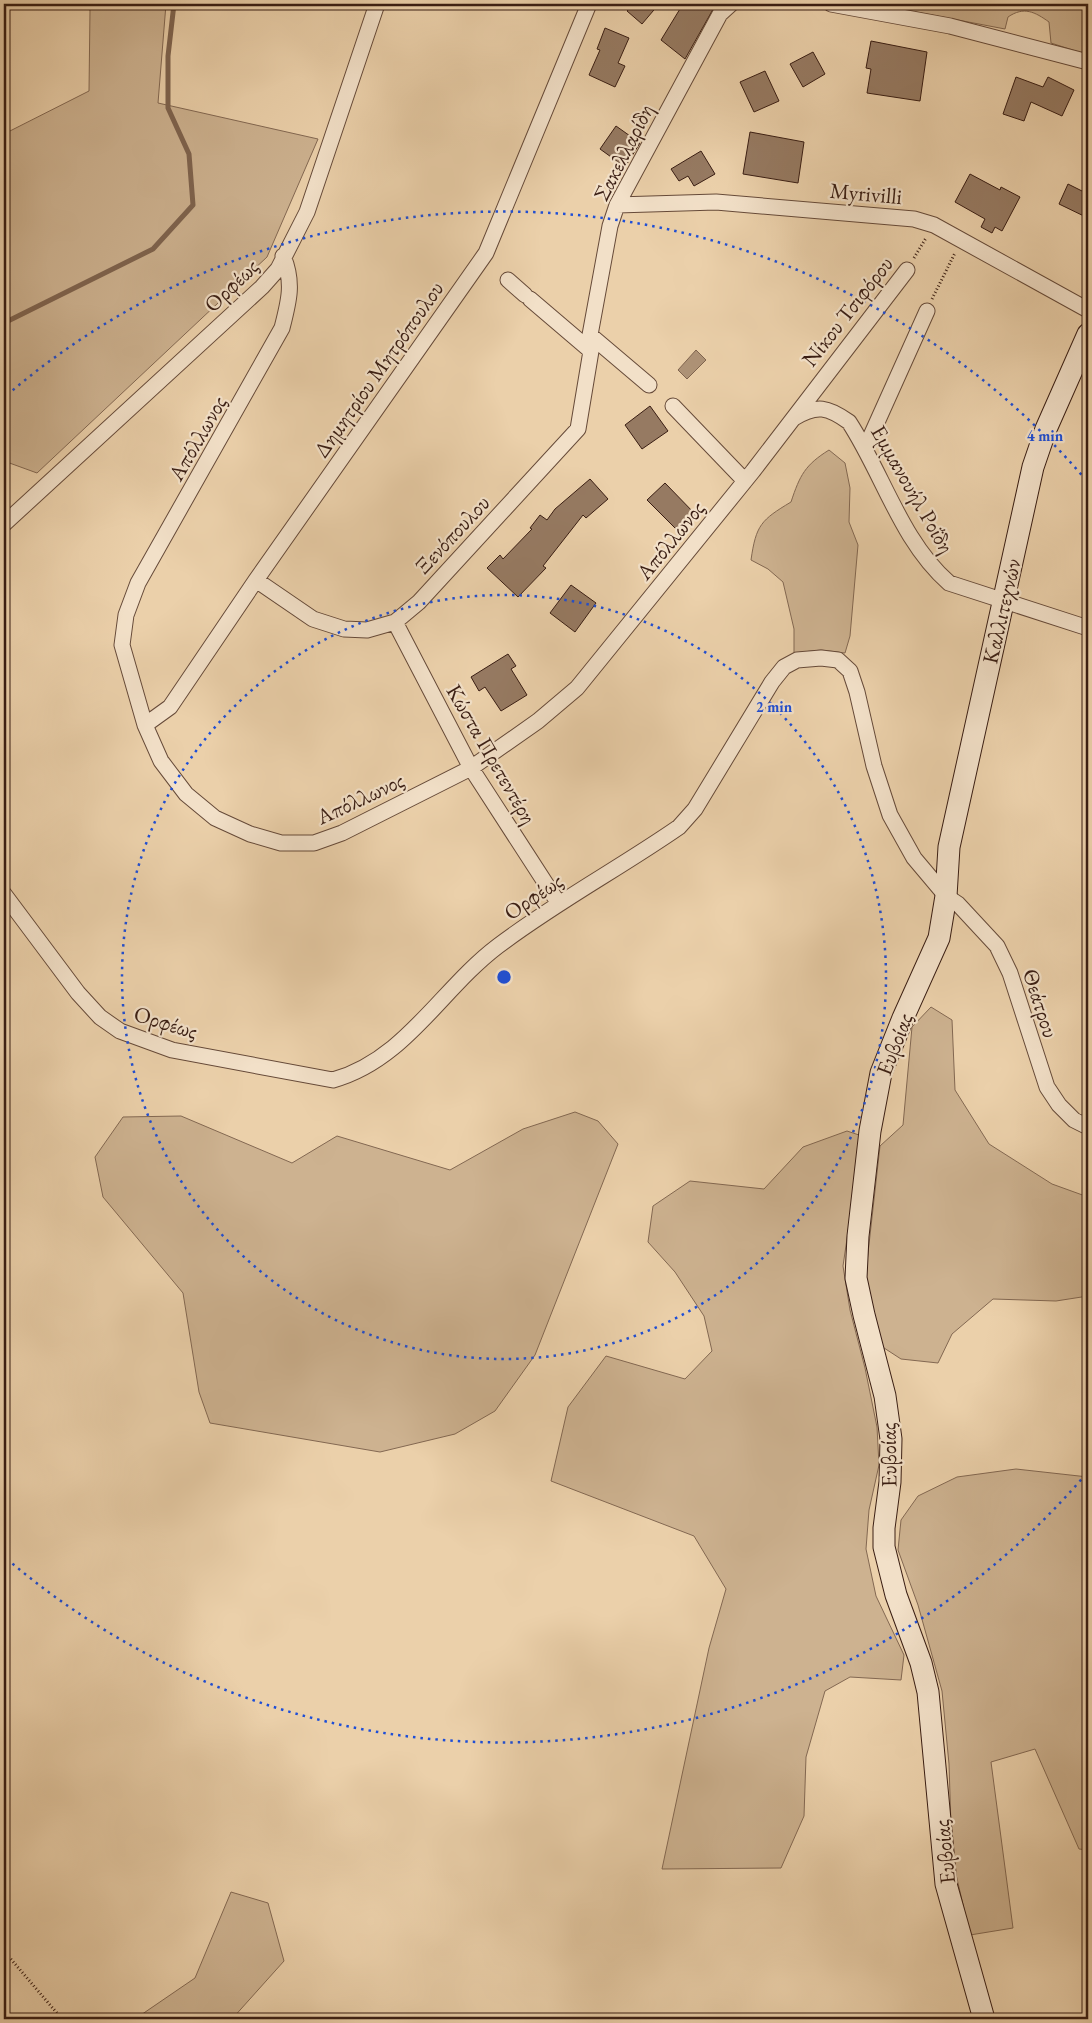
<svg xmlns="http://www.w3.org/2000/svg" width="1092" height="2023" font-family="'EB Garamond',serif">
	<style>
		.green { fill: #cdb290; stroke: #836852 }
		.water { fill: #ae9377; stroke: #7f644f }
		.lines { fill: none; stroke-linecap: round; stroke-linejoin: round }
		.stream { stroke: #7f644f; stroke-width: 5 }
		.building { fill: #967a62; stroke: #391d13 }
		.street-casing { stroke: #664a39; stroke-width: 17 }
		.secondary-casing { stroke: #391d13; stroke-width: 23 }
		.path { stroke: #391d13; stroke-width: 3; stroke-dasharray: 1 2.5; stroke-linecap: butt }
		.street { stroke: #f2e0c8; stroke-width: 15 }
		.secondary { stroke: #f2e0c8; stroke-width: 21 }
		.ring { fill: none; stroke: #1d4ed8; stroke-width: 2.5; stroke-dasharray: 2.5 5 }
		.labels { text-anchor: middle; stroke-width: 4.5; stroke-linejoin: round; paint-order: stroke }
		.street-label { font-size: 22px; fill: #391d13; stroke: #f2e0c8 }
		.centre { fill: #1d4ed8; stroke: #f2e0c8; stroke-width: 2.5 }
		.ring-label { font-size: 15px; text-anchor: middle; font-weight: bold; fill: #1d4ed8; stroke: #f2e0c8; stroke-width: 4.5; stroke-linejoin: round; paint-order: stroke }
	</style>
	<rect width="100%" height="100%" fill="#ebd0aa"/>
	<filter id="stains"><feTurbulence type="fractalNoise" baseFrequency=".004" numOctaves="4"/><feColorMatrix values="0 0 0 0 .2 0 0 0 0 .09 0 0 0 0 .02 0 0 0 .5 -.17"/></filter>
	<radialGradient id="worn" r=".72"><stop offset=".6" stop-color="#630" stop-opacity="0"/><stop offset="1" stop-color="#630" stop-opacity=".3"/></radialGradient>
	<path class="green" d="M75,4H166L158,103L318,139L267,257L37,473L4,461V134L89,91L90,10Z
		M874,4H1088V55L1051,43L1049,22C1035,12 1024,6 1008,17L1005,29Z
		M829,450L845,463L850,488L849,522L858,545L850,636L845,653L821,650L794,653V629L783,582L768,569L751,560C756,525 761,520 791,502C800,475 805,465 829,450Z
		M931,1007L952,1020L955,1090L989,1144L1052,1184L1088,1197V1296L1056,1301L993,1299L952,1334L938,1363L901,1359L881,1346L865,1280L880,1146L903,1125L912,1027Z
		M575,1112L598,1121L618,1144L535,1355L495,1411L455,1434L380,1452L210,1423L199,1392L183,1293L103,1197L95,1157L123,1117L181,1116L292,1163L337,1136L450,1170L523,1129Z
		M847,1131L862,1136L843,1266L850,1310L865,1368L877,1427L879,1465L869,1510L866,1549L876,1596L904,1655L901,1680L850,1677L825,1691L806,1757L804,1816L781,1868L662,1869L709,1648L726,1589L694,1536L551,1481L568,1407L606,1356L685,1379L712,1351L704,1316L675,1272L648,1242L653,1206L690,1181L764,1189L803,1147Z
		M1016,1469L1088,1477V1850L1079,1849L1035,1749L991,1762L1013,1928L970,1935L952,1857L949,1764L942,1691L918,1605L898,1550L901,1520L918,1496L957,1477Z
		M231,1892L268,1903L284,1961L232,2019H135L195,1978Z"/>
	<path class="water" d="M696,350L706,360L687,379L678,370Z"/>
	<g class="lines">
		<path class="stream" d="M4,323L153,249L193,205L189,154L168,108V56L174,4"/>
	</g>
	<path class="building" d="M633,4H659L642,24L627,11Z
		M683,4H716L685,59L661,40Z
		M605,28L629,38L618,63L625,66L615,87L589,75L600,50L597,49Z
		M871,41L927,52L920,101L867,93L871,69L866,68Z
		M813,52L825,74L803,87L790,64Z
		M765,71L779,101L754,112L740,82Z
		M1016,77L1043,87L1048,77L1074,90L1062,116L1031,102L1024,121L1003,114Z
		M616,126L640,143L625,167L600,149Z
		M750,132L804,142L798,183L743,174Z
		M701,151L715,174L694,186L688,176L679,181L671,169Z
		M970,174L1000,190L1001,187L1020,197L1002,231L995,227L992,233L981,227L985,219L955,202Z
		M1068,184L1088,194V218L1059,204Z
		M650,406L668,431L642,449L625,425Z
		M590,479L608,499L586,518L583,515L543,566L546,568L518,597L487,568L500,555L503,559L532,529L530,528L540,515L547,520L555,509Z
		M665,483L697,516L680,533L647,500Z
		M571,585L596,603L575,632L550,613Z
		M508,654L516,666L511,669L527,695L501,711L485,687L479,691L471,677Z"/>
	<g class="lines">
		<defs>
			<path id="street" d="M831,4L950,26L1088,62
				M617,205L716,202L914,219L934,225L1088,310
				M283,256C294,282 289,301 282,328L138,583L126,615L122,645L145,725L161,761L186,794L215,818L250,834L281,843H314L342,833L471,768L538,721L577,688L753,471L907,270
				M508,280L525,295
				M530,299L591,351
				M590,335L649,385
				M673,406L745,481
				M794,418C817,404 828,407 849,422C883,474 901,541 949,583L1088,628
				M865,449L927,311
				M4,524L262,287L278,269L307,212L377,4
				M256,580L313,619L344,629L367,630L395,622L419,602L578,429L591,351L590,335L610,226L617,205L720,14L731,4
				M395,622L471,768L559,904
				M145,725L170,707L256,580L486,253L589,4
				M4,894L78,993L100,1017L120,1031L172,1050L333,1080C405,1060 441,989 498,946C556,902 620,868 679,827L695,809L772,682L784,667L797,660L821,658L838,660L850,671L857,692L874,766L890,815L914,858L946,896L958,904L997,946L1010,973L1047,1087L1059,1105L1074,1120L1088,1127"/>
			<path id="secondary" d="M984,2019L946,1884L928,1692L921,1663L896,1595L884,1547V1528L890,1482L891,1439L885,1396L864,1315L856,1278L858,1236L870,1131L881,1073L903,1018L939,938L946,896L949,847L1033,467L1046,429L1088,334"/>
		</defs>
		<use href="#street" class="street-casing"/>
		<use href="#secondary" class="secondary-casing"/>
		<path class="path" d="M914,258L926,238
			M932,299L955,253
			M4,1951L62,2019"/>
		<use href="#street" class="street"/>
		<use href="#secondary" class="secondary"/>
	</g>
	<g class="ring">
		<circle cx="504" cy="977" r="382"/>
		<path d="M1086 1474A765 765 0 0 1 7 1559M7 395A765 765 0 0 1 1086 480"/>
	</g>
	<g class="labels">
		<g class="street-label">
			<text transform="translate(623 152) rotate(-63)" y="8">Σακελλαρίδη</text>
			<text transform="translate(866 193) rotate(5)" y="8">Myrivilli</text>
			<text transform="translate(231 285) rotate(-44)" y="8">Ορφέως</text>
			<text transform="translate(847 311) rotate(-52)" y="8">Νίκου Τσιφόρου</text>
			<text transform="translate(378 369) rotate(-55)" y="8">Δημητρίου Μητρόπουλου</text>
			<text transform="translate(197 438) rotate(-60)" y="8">Απόλλωνος</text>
			<text transform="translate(913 489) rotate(60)" y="8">Εμμανουήλ Ροΐδη</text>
			<text transform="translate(452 534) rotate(-47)" y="8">Ξενόπουλου</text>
			<text transform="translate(670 540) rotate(-51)" y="8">Απόλλωνος</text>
			<text transform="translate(1001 611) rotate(-77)" y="8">Καλλιτεχνών</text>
			<text transform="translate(492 754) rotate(60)" y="8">Κώστα Πρετεντέρη</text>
			<text transform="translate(360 798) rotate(-25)" y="8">Απόλλωνος</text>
			<text transform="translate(533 896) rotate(-34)" y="8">Ορφέως</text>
			<text transform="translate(1041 1003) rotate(72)" y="8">Θεάτρου</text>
			<text transform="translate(166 1022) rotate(17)" y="8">Ορφέως</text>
			<text transform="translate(894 1044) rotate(-69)" y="8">Ευβοίας</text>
			<text transform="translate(888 1455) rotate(-91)" y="8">Ευβοίας</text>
			<text transform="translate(944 1852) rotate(-96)" y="8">Ευβοίας</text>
		</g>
	</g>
	<circle cx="504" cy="977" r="8" class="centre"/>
	<g class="ring-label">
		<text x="1045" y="441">4 min</text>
		<text x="774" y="712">2 min</text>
	</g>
	<rect width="1092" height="2023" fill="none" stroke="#ebd0aa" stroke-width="20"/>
	<rect x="5" y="5" width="1082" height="2013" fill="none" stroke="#391d13" stroke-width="2.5"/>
	<rect x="10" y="10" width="1072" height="2003" fill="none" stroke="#391d13"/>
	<rect width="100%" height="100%" filter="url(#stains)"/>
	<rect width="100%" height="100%" fill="url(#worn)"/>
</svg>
